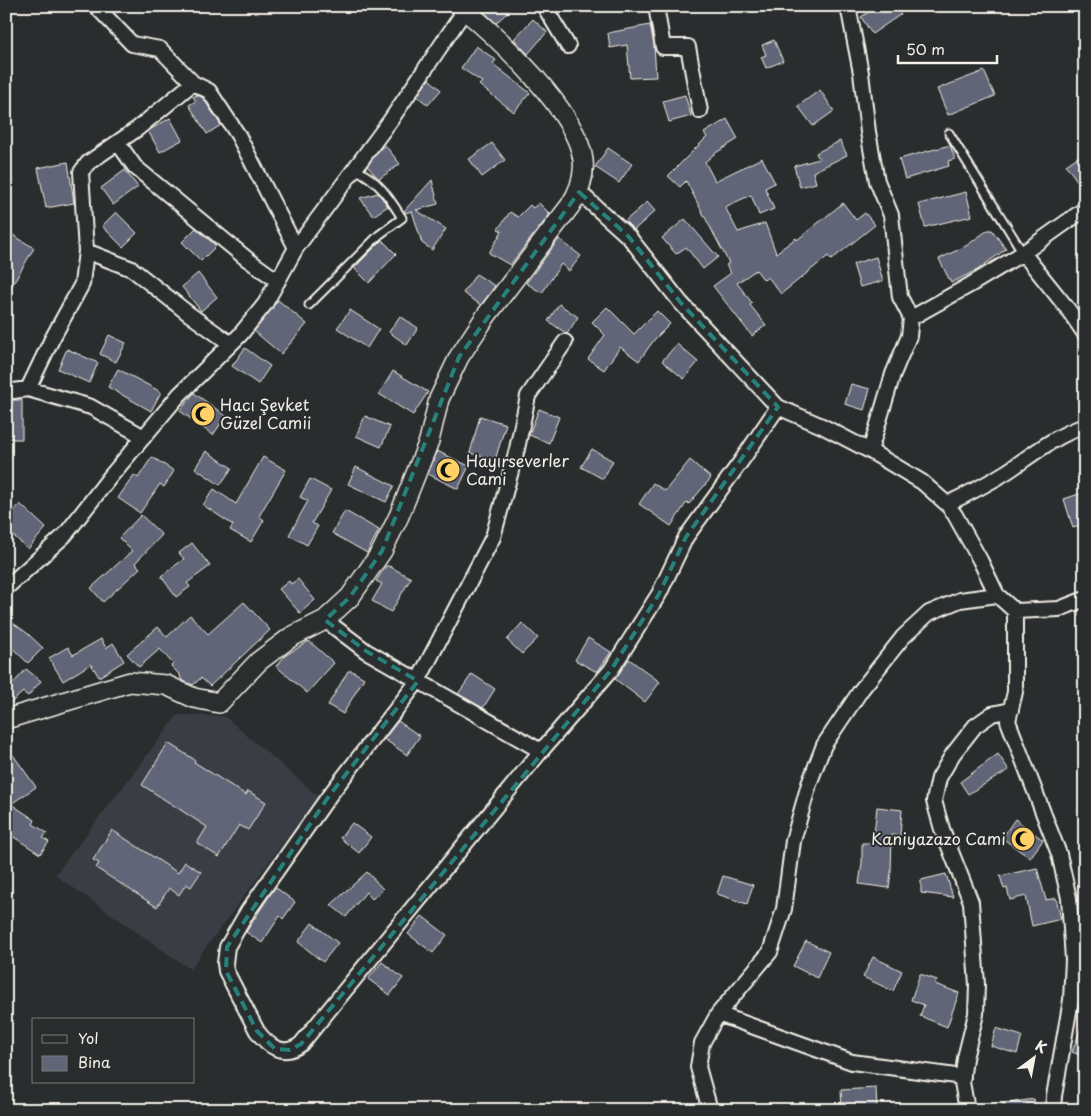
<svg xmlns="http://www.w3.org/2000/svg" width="1091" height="1116" font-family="'Playpen Sans',sans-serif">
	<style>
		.built { fill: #3a3e44 }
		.building { fill: #606577; stroke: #f4f1e8 }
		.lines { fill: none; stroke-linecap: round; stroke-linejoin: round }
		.lane-casing { stroke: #f4f1e8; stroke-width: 11 }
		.street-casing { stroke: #f4f1e8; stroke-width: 18 }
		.secondary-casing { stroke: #f4f1e8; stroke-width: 22 }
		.lane { stroke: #2a2d2e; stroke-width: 7 }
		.street { stroke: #2a2d2e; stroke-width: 14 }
		.secondary { stroke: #2a2d2e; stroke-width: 19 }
		.marked { fill: none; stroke: #26827a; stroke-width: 4; stroke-dasharray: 10 6; stroke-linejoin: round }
		.labels { text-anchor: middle; stroke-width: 4; stroke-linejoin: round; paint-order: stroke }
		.poi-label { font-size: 16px; fill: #f4f1e8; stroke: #2a2d2e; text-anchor: start }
	</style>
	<rect width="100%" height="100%" fill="#2a2d2e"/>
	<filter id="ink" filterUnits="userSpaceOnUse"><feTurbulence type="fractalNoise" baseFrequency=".02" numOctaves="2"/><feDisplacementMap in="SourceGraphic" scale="10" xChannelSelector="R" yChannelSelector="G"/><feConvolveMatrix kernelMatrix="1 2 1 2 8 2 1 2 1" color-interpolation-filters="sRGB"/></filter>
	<g filter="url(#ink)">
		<path class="built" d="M178,715L224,716L318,796L190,969L55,875Z"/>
		<path class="building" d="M480,6H514L496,23L479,7Z
			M878,6H896L901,14L872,34L861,17Z
			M533,19L547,32L528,54L514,39Z
			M650,25L654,44L656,77L630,78L627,45L610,48L608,33Z
			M774,40L783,61L766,68L761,57L766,55L762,45Z
			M476,46L496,60L493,64L530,93L514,112L479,85L482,82L461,68Z
			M984,71L995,96L948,115L937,89Z
			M429,79L441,90L428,105L417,96Z
			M820,90L834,111L813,126L798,106Z
			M197,95L203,98L221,125L207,134L189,105L196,101L193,97Z
			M685,95L691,116L669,122L663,101Z
			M170,118L182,140L160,152L148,131Z
			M727,119L738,139L714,154L705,162L715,181L762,158L775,183L765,188L774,209L759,215L751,195L725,207L738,232L765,223L776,253L796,238L797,240L843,203L856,220L865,213L875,225L831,260L828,256L781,294L768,277L764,280L756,270L737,283L752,303L750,305L766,325L752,336L713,286L731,273L726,265L729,263L686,181L680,187L668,176L707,137L704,133Z
			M840,141L847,155L813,172L816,183L800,187L794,166L819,159L816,153Z
			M492,143L505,160L482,177L469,159Z
			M385,145L400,164L379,179L367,166L380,149Z
			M950,145L955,159L948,161L949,166L905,179L899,159Z
			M608,148L632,164L619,183L595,167Z
			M1085,152V192L1066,165Z
			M68,162L74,203L46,208L38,168Z
			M125,170L138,187L113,205L101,188Z
			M432,180L438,204L416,210L446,229L432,250L422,243L412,211L405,213L404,211Z
			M966,192L972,216L925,227L919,204Z
			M378,193L388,206L373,216L360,198Z
			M647,202L655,211L634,230L625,221Z
			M539,203L550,214L510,265L489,253L502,231L498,229L510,212L518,217L530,205L533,208Z
			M116,212L137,233L123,247L102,226Z
			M685,219L718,257L703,269L686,247L676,254L662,238Z
			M196,228L216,246L201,261L182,242Z
			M988,230H992L1006,249L977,270L951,283L939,259L966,246Z
			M13,235L34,248L6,296V247Z
			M559,239L581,256L569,271L561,264L542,293L526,283Z
			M382,240L396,254L369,283L354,268Z
			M876,257L883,281L860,287L853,264Z
			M198,273L217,297L201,311L182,287Z
			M476,274L495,286L481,305L463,293Z
			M278,300L307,324L281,354L254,331Z
			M559,304L578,317L567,334L548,321Z
			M607,307L634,334L657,311L670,324L654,340L639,361L620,347L604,370L588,359L605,335L592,322Z
			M350,310L379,329L367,348L337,328Z
			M400,316L418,328L407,345L389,332Z
			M109,335L126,343L116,362L100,354Z
			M677,344L698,362L684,379L662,361Z
			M245,348L270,366L258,384L232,366Z
			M67,349L98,363L89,383L58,369Z
			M118,369L161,392L151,411L108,387Z
			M393,371L428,392L413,415L379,394Z
			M851,384L870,389L864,410L845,404Z
			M194,393L226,416L213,435L180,411Z
			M15,400H22V439H6V401Z
			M539,409L559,417L549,443L529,435Z
			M365,416L390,427L381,447L356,436Z
			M480,416L506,424L495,460L470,453Z
			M592,449L613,461L603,479L581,467Z
			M206,451L232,468L220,485L195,468Z
			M437,451L469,466L458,489L428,474Z
			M152,457L174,471L164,487L160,484L140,513L118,498L134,475L138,478Z
			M263,457L286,470L259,516L264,520L251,542L230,530L233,525L203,505L214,489L236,504Z
			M690,460L711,478L689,504L687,502L671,526L639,504L653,483L665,491Z
			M356,467L394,486L386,502L348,484Z
			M310,479L331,490L312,523L318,526L307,545L289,535L308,501L300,497Z
			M1085,492V524L1073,528L1064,499Z
			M20,504L46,528L28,549L6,529V520Z
			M345,511L379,530L367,553L332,533Z
			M141,515L162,535L135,563L140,568L103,602L91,588L132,551L119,538Z
			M192,543L210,566L187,583L190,587L176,597L161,576L184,559L179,553Z
			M386,566H389L411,578L391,612L372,601L382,584L376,581Z
			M298,579L315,600L300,613L279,589L289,581L291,584Z
			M244,602L270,630L210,686L201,678L193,685L183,681L180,677L181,676L171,666L173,664L160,649L139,667L127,654L158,627L167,637L190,615L208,634Z
			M6,618L27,633L43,648L28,663L6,642Z
			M522,623L538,638L522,654L507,640Z
			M588,638L611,652L598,671H595L575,660Z
			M101,639L106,648L113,643L124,661L99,677L91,664L63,681L49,658L68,647L73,655Z
			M309,641L334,663L307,693L276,666L286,655Z
			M629,659L660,682L645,702L615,679Z
			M26,669L41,681L28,696L23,692L6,707V692Z
			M348,671H352L364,678L343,714L328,705Z
			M472,674L495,689L483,708L458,694Z
			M398,721L420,736L407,755L384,739Z
			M168,743L195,760L194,762L246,795L248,791L266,802L248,830L239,825L219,857L197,843L207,827L142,785Z
			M6,745L36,787L11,804L35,820L33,824L47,833L43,838L49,842L40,854L6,832Z
			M998,754L1009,770L968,794L960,782Z
			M877,807L902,810L900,836L892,835L891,872L889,888L859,884L862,863V843H873Z
			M1015,819L1043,840L1030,858L1002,838Z
			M352,823L371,837L359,853L340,838Z
			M112,830L178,873L185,862L201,872L191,887L186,884L179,895L169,888L157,907L96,868L99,863L93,860Z
			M1037,868L1046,900L1056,898L1061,919L1032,926L1026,896L1010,900L1007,888L1004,889L1000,876Z
			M367,872L383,889L372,899L366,892L346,917L331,905Z
			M946,874L953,897L921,893V880Z
			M723,876L753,885L747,904L717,894Z
			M275,887L295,902L283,919L280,916L262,943L246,932Z
			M422,916L447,935L433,953L408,934Z
			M312,923L338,943L323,962L298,942Z
			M806,941L829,952L817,978L793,966Z
			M873,957L902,971L893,991L863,977Z
			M382,962L403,978L390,995L368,979Z
			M920,974L937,980L935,984L959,993L947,1027L920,1016L924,1005L911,1000Z
			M1084,1020H1085V1057L1072,1052Z
			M996,1028L1022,1036L1017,1054L991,1046Z
			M876,1088L877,1110H842L841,1090Z
			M1034,1099L1036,1110H1002V1104Z"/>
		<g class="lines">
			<defs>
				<path id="lane" d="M949,133L1023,253
					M309,305L379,235L402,218C388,196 379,181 355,169"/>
				<path id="street" d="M96,6L132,44L160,49L193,83L209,91L238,135L296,248
					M544,6L568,46
					M656,6L663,47H688L700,111
					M848,6L861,73L868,132L877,181L891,215L900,297L911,318L909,336L893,374L870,451
					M118,143L135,167L247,259L278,281
					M579,192L629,237L681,303L778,407L822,426L870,451L922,482L947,504L955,515L980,560L997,595L1015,611L1059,609L1085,599
					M86,251L132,269L189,314L231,344
					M1023,253L1067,308L1085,334
					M911,318L970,285L1023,253L1085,209
					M565,342L528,396L517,449L493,537L418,681L329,796L248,911L227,947L225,963L226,971L257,1031C268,1046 283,1058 301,1044L541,751L611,670L659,594L686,537L742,460L778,407
					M28,389L52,339L82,284L86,251L81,172L88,163L137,129L193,83
					M6,392L28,389L91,407L144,437
					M947,504C968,494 989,483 1008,471C1033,454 1056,435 1085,426
					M6,588L65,535L110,477L179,395L240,335L265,304L296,248L390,121L465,10
					M1015,611V692L1008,721L1059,854L1069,898L1073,960L1071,1000L1054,1096L1053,1110
					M325,620L366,651L541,751
					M718,1014L852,1062L963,1077
					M710,1110L698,1067L702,1043L718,1014L770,952L784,909L793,841L809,784L824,745L861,690L903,637L929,613L960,600L997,595
					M967,1110L962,1082L965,1058L976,1014L977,985L971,902L942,829L934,801L939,778L953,754L975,726L992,714L1011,710"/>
				<path id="secondary" d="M6,719L130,682L166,685L194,698L219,703L259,661L291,637L325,620L350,597L382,551L399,516L429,441L439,399L459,357L486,316L570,206C579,192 585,177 583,160C577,111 497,36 460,6"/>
			</defs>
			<use href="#lane" class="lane-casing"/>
			<use href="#street" class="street-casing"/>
			<use href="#secondary" class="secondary-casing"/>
			<use href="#lane" class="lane"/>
			<use href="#street" class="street"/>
			<use href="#secondary" class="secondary"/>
		</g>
	</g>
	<path class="marked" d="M579,192L629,237L681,303L778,407L686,537L659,594L611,670L301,1044L290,1050L275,1049L257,1031L226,971L227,947L329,796L418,681L366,651L325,620L350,597L382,551L459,357Z"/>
	<defs>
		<symbol id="mosque-disc" viewBox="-11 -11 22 22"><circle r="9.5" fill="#ffd166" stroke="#2a2d2e"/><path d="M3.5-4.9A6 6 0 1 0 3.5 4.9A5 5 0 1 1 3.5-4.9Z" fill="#111"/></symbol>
	</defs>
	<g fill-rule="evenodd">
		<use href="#mosque-disc" x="189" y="400" width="28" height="28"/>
		<use href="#mosque-disc" x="434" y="456" width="28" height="28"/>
		<use href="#mosque-disc" x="1009" y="825" width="28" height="28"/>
	</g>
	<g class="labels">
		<g class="poi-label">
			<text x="220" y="411">Hacı Şevket<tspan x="220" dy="18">Güzel Camii</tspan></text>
			<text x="466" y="467">Hayırseverler<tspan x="466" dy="18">Cami</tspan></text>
			<text x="1006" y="845" text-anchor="end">Kaniyazazo Cami</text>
		</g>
	</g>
	<rect width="1091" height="1116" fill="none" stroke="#2a2d2e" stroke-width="25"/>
	<rect x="12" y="12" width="1066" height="1091" fill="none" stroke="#f4f1e8" stroke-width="2" filter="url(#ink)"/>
	<rect x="32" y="1018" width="162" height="65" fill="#2a2d2e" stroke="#7b7b78"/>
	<rect x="42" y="1035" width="25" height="8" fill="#2a2d2e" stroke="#7b7b78"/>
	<text x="78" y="1044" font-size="15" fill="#f4f1e8">Yol</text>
	<rect x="42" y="1056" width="25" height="15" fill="#606577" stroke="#7b7b78"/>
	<text x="78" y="1068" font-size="15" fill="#f4f1e8">Bina</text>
	<g transform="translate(1034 1058) rotate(32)" stroke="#2a2d2e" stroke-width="4" paint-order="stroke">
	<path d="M0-4L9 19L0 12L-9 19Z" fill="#f4f1e8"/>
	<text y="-8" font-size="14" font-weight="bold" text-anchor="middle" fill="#f4f1e8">K</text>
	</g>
	<path d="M898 55v8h99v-8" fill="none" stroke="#f4f1e8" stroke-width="2.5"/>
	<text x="906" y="55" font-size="15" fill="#f4f1e8" stroke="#2a2d2e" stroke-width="4" paint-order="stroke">50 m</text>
</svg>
